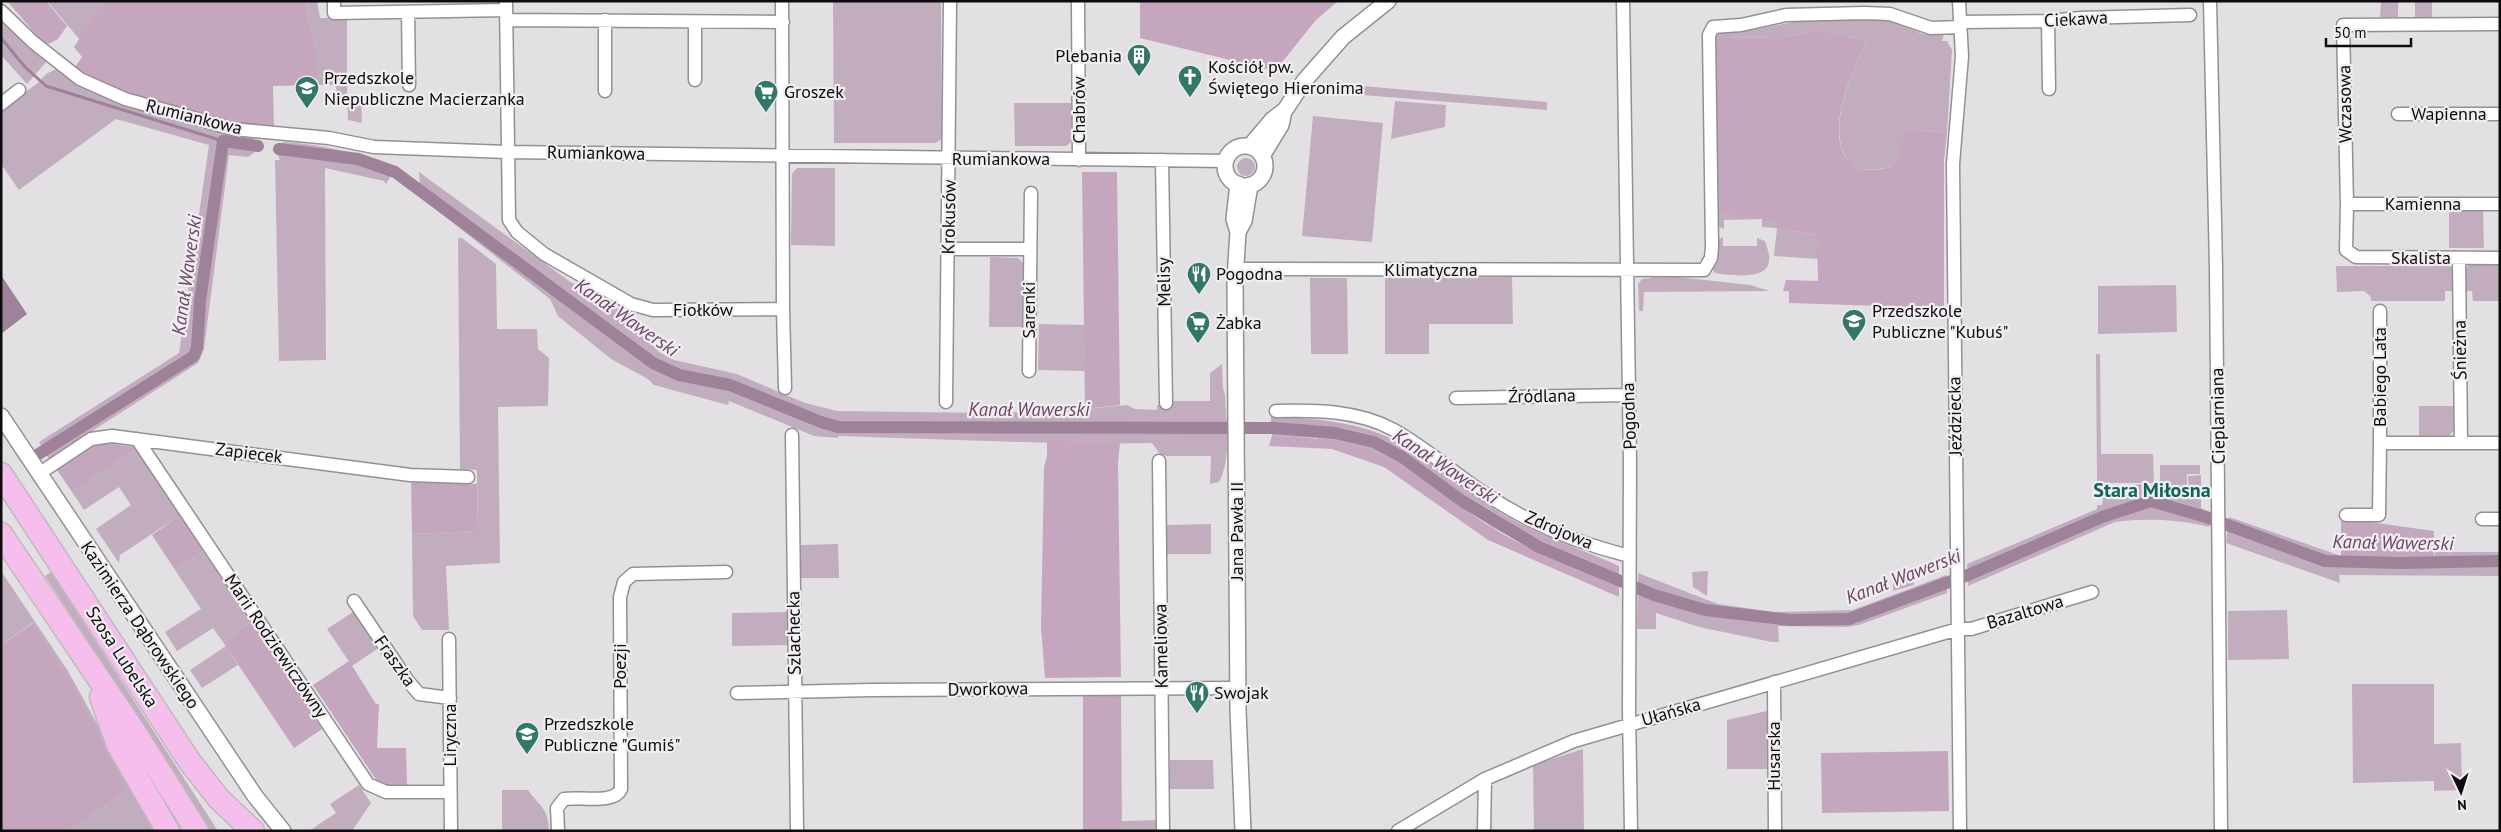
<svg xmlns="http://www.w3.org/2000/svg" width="2501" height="832" font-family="'PT Sans',sans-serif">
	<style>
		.green { fill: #c2adbe }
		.forest { fill: #c4a7bf }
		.water { fill: #9e829a }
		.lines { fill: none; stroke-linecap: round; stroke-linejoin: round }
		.stream { stroke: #9e829a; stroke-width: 3 }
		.canal { stroke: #9e829a; stroke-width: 12 }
		.minor-casing { stroke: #939092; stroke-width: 15 }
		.tertiary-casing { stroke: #939092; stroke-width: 18 }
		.motorway-casing { stroke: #bbb; stroke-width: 25 }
		.minor { stroke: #fff; stroke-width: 12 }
		.tertiary { stroke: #fff; stroke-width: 15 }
		.motorway { stroke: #f6beed; stroke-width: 22 }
		.labels { text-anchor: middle; stroke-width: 4.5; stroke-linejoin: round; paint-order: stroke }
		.street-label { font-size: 18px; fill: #0d0c0d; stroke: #f0eef0 }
		.poi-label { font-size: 18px; fill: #0d0c0d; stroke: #f0eef0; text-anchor: start }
		.water-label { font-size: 19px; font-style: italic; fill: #6d4367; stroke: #f0eef0 }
		.quarter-label { font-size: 20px; font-weight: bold; fill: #0c6558; stroke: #f0eef0 }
	</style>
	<rect width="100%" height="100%" fill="#e3e0e3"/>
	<path class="green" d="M47,1H104L80,40Z
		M307,1H317L320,18H347V95L361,96L362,123L348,120L347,96L338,95L335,85H316V51L308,19Z
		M833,1H941L942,139L935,143H834Z
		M2381,1H2398V17H2380Z
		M2415,1H2432V18L2415,17Z
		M1,17L48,60L27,84L1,55Z
		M1879,19L1889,20L1923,34L1944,33L1942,41H1947L1952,50L1947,133L1905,129C1896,169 1898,169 1857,170C1854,166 1849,163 1847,159C1826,128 1853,70 1867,41L1820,30L1787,37L1717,38L1778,219L1777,228L1817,235L1819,259L1774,256L1777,228L1762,227V219L1724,220V229L1717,226L1714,40L1716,33L1721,30H1752L1803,20Z
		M60,67L92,92L203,129L253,138L258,143V150L248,157L229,155L204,349L198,363L49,459L39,442L179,353L209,145L116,119L19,190L1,164V109L38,83L46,74Z
		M1339,84L1547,102V110L1338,93Z
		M1395,101L1446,105L1445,127L1391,139Z
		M1014,103H1071L1072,141L1066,146H1015Z
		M1313,116L1383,123L1372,242L1302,236Z
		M284,142C323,145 360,152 395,169L386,184L384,181L325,168L326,360L279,361L275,160H280L276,152L277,146Z
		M1237 167a9 9 0 1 1 18 0a9 9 0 1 1-18 0Z
		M797,168H835V246L791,245L792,174Z
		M419,172L569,281L615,307L631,320L659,352L674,360L737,374L805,403L837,411L989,413L1076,410L1127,405L1135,409L1157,410V405H1172V401H1210V373L1222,364L1223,388L1225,395C1226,421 1232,458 1219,482L1210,484L1211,456H1167L1160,454L1152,443L1083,444L838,436V438L814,436L729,401L728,405L654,385L648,379L611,359L558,316L550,299L421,198Z
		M2483,209L2484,248H2449V210Z
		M1723,237V246H1757V238L1765,241C1767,247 1770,255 1769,261C1768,281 1728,275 1715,273L1713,270L1715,241Z
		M458,238H462L496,264L497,329H537L538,349L549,358L548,406L498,407L500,563L446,566L449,630H422L413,616L412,534L478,531L477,470L460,469Z
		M990,257L1018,258L1023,263L1022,327H989Z
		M2500,261V301H2473L2472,291H2463C2464,280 2463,270 2471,262Z
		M2336,266H2455V291H2445V301H2371V297L2364,291L2337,292Z
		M1651,274L1750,285L1770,291L1644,292L1643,311H1639L1638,284L1642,279L1651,278Z
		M1512,277L1513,324H1429V354H1385V278Z
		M1310,278H1347L1348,354H1311Z
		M2176,285L2177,332L2098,334V286Z
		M1039,324L1084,325L1085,371L1038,370Z
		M2096,354H2100L2101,454H2153L2154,483H2097Z
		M2419,406H2453L2454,430L2449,436H2419Z
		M1271,423C1307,426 1346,425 1380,438C1427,455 1465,494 1506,521C1541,544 1581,558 1619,574V585L1532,549L1492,527L1439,491L1317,438L1272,436Z
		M136,450L183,520L176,518L120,555L119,563L96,529L131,505L119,487L84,510L72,492Z
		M2160,465H2200V474H2187V487H2162L2189,490L2188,476L2201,475V508L2209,512V527C2178,519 2146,518 2115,522L1968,586L1967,564L2097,509V505H2102L2104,492L2140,484L2160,487Z
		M2229,517L2341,556L2397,560L2434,559L2435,552H2500V576L2339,575L2340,583L2226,543Z
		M1211,524V554H1167V525Z
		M838,544L839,578H801V545Z
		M203,551L251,622L223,642L213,628L177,651L165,632L201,609L175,570Z
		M1,571L68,671L156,831H68L127,791L32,623L1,645Z
		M1708,571L1707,596L1693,587L1692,572Z
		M51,572L218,831H209L181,782L45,576Z
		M1638,573L1718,604L1774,612L1853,610L1946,575L1947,593L1859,625L1846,627L1778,626L1779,642H1772L1699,627L1656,613V629H1637Z
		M1913,576L1914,585L1893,591V578Z
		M2287,610L2289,659L2228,660V611Z
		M353,612L377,649L352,666L327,629Z
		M788,612V645L732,646V613Z
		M226,646L238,665L202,688L190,670Z
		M2352,684H2434V744L2461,743L2462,790L2434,791V781L2353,783Z
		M1771,710V769H1727V720Z
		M1583,749L1584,831H1534L1533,765Z
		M1170,760H1213L1214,789H1170Z
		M359,785L371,803L352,831H309L336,813L330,804Z
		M502,790H528C540,807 548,807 549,831H502Z
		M1157,820V831H1122V821Z"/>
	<path class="forest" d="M7,1H46L67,26L58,39L48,44L40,39Z
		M104,1H307L308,19L316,51V85L273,86L274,129C207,118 132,105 75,67L82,57L74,47Z
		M1140,1H1338L1316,20L1275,71L1140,38Z
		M1820,30L1867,41C1853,70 1826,127 1846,158C1849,162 1854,166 1857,170C1899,170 1895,168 1905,129L1947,133L1944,161V308L1789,303V291H1783L1786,280L1818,281L1817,235L1777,228V219L1719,213L1717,38L1787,37Z
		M1082,172H1117L1120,405L1085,409Z
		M1271,417C1326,418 1377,424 1423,457C1452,477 1480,502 1511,519C1545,537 1583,550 1619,566V574C1581,558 1541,544 1506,521C1465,494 1427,455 1380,438C1346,425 1307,426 1271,423Z
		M1272,436C1301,437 1330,438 1358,447C1408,461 1448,500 1491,527C1531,552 1576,567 1619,585V597L1488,540L1384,467L1332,449L1269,446Z
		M1047,441L1120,443L1118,463L1121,677L1045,678L1041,627L1044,467L1047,456Z
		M100,442L134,447L136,450L72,492L57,470Z
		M411,480L477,484L478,531L412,534Z
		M176,518L183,520L203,551L175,570L152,535Z
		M2341,518L2434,531V559L2397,560L2341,556Z
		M251,622L322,729L294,748L223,642Z
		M33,623L79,696L127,791L68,831H1V645Z
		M349,661L376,704H379L377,748H406L407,786H385L377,781L313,685Z
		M1083,696H1121L1122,831H1083Z
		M1948,751L1949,811L1822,813L1821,753Z"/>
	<path class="water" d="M1,275L27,314L1,334Z"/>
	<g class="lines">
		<path class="stream" d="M1,38L25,67L46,86L223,141"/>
		<path class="canal" d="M279,149L358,159L395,172L653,363L679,375L730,385L821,422L838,427L1274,428L1335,433L1374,442L1402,457L1462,501L1539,547L1654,595L1705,610L1790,620L1849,619L1968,575L2102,517L2151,501L2206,517L2325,561L2400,563L2500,561
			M37,455L194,356L197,348L200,301L223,141L258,146"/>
		<defs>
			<path id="minor" d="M334,1V13L506,10
				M506,1L509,220L517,232L544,254L631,304L653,310L783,309L782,1
				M1078,1L1079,160
				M1623,1L1630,462L1629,710L1631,831
				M1959,1L1962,56L1953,164L1960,831
				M2210,1L2216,268L2221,831
				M1,11L33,42L80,79L125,99L233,129L329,138L374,147L507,152L1226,161
				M408,12L409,85
				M506,20L783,22
				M2048,21L2049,89
				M1961,22L2048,21L2081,18L2190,15
				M2500,24L2343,25L2347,204L2346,250L2356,257L2500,258
				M695,80V22
				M605,91V20
				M1,104L19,90
				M2398,114H2500
				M1162,160L1166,403
				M2347,204H2500
				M948,249H1030
				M2459,258L2461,443
				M1235,269L1704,270L1711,258L1712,247L1709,35L1713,27L1741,25L1786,15L1864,13L1890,14L1931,28L1961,27
				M783,309L785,388
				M2380,311V443H2500
				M1029,371L1031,193
				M1456,398L1628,395
				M946,402L950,1
				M1276,411C1315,410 1358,410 1394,430C1428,449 1457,476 1490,497C1531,524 1582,544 1629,556
				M792,435L797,831
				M137,439L368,784L386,792H450
				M1159,461L1163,831
				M40,473L91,439L112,436L410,475L468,477
				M2346,515H2379L2380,443
				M2482,519H2500
				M354,601L408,681L419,694L450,698
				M449,639L451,831
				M1774,682L1775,831
				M737,693L871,690L1238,688
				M558,831L557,808L564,799C579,796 614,805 621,789L620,597L624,582L633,574L726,572
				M1398,831L1485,779L1574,741L1958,629H1971L2092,592
				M1484,831L1485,779"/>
			<path id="tertiary" d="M1250,146L1272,120L1285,110L1305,80L1343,37L1388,1
				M1225 166a20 20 0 1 1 40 0a20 20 0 1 1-40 0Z
				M1262,156L1281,125L1284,111
				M1238,184L1234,219L1238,232L1235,279L1238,710L1243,831
				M1238,232L1244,221L1250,185
				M1,416L255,796L283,831"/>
			<path id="motorway" d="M1,474L190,762L219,799L253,831
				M1,534L134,731L197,831
				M101,697L118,745L168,831"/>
		</defs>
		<use href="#minor" class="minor-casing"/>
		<use href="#tertiary" class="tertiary-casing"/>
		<use href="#motorway" class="motorway-casing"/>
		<use href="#minor" class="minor"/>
		<use href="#tertiary" class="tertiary"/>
		<use href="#motorway" class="motorway"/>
	</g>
	<defs>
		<symbol id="building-pin" viewBox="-11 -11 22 30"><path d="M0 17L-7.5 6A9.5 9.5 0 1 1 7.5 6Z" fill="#33776a" stroke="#f0eef0"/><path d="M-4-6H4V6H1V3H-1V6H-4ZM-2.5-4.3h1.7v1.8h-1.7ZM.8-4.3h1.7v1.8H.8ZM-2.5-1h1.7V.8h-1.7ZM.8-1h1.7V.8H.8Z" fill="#fff"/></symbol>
		<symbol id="church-pin" viewBox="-11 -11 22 30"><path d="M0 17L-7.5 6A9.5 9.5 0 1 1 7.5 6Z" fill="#33776a" stroke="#f0eef0"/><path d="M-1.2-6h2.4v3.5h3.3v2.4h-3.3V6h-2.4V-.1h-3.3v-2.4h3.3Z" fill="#fff"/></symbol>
		<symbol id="school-pin" viewBox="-11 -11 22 30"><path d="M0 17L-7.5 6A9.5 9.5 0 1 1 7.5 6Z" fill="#33776a" stroke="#f0eef0"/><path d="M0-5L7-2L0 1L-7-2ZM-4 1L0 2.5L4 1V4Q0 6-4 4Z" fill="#fff"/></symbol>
		<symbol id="supermarket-pin" viewBox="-11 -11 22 30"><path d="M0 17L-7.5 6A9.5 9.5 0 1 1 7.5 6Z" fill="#33776a" stroke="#f0eef0"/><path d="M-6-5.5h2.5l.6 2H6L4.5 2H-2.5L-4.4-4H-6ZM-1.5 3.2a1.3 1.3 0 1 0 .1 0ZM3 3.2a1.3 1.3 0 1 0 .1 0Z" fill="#fff"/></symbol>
		<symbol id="restaurant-pin" viewBox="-11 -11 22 30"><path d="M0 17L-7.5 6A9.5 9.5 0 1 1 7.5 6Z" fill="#33776a" stroke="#f0eef0"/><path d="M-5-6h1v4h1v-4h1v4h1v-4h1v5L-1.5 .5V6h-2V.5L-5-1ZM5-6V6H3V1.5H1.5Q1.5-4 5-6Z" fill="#fff"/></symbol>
	</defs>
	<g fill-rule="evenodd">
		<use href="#building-pin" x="1125" y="42" width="28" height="38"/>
		<use href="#church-pin" x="1176" y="63" width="28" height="38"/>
		<use href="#school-pin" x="293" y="74" width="28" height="38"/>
		<use href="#supermarket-pin" x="752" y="78" width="28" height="38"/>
		<use href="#restaurant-pin" x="1185" y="260" width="28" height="38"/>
		<use href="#school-pin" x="1840" y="307" width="28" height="38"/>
		<use href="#supermarket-pin" x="1184" y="309" width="28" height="38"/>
		<use href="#restaurant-pin" x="1183" y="679" width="28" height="38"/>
		<use href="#school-pin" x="513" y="720" width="28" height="38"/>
	</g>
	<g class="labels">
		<g class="street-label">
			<text transform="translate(2076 19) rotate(-3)" y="6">Ciekawa</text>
			<text transform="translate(2345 104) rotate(-91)" y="6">Wczasowa</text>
			<text transform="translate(1079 110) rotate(-90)" y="6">Chabrów</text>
			<text x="2449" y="120">Wapienna</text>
			<text transform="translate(194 117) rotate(14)" y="6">Rumiankowa</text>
			<text transform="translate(596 153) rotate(1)" y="6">Rumiankowa</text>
			<text x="1001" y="165">Rumiankowa</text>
			<text x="2423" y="210">Kamienna</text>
			<text transform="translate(949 217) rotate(-89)" y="6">Krokusów</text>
			<text x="2421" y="264">Skalista</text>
			<text x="1431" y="276">Klimatyczna</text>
			<text transform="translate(1164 282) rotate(-91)" y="6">Melisy</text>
			<text x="703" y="316">Fiołków</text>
			<text transform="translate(1029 310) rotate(-90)" y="6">Sarenki</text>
			<text transform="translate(2460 350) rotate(-91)" y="6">Śnieżna</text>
			<text transform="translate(2380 377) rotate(-90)" y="6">Babiego Lata</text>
			<text transform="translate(1542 396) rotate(-1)" y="6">Źródlana</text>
			<text transform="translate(1629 416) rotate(-92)" y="6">Pogodna</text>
			<text transform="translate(1955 416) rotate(-91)" y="6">Jeździecka</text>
			<text transform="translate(2218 416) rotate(-91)" y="6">Cieplarniana</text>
			<text transform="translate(249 453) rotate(7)" y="6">Zapiecek</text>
			<text transform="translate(1559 530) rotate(23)" y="6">Zdrojowa</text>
			<text transform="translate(1237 531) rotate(-90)" y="6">Jana Pawła II</text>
			<text transform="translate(2025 612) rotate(-17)" y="6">Bazaltowa</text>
			<text transform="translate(140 625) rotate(56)" y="6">Kazimierza Dąbrowskiego</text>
			<text transform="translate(794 633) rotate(-91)" y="6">Szlachecka</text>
			<text transform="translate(276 646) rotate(56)" y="6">Marii Rodziewiczówny</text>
			<text transform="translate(1161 646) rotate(-91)" y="6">Kameliowa</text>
			<text transform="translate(122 657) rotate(57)" y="6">Szosa Lubelska</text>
			<text transform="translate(395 661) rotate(55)" y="6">Fraszka</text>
			<text transform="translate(620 666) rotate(-90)" y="6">Poezji</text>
			<text transform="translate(988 689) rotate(-1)" y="6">Dworkowa</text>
			<text transform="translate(1671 712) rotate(-16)" y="6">Ułańska</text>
			<text transform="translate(450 735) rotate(-90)" y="6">Liryczna</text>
			<text transform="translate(1774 756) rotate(-90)" y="6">Husarska</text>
		</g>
		<g class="poi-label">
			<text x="1122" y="62" text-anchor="end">Plebania</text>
			<text x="1208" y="73">Kościół pw.<tspan x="1208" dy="21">Świętego Hieronima</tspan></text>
			<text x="324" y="84">Przedszkole<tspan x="324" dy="21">Niepubliczne Macierzanka</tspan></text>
			<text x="784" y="98">Groszek</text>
			<text x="1216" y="280">Pogodna</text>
			<text x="1872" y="317">Przedszkole<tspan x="1872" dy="21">Publiczne "Kubuś"</tspan></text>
			<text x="1216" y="329">Żabka</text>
			<text x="1214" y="699">Swojak</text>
			<text x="544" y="730">Przedszkole<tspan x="544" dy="21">Publiczne "Gumiś"</tspan></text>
		</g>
		<g class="water-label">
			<text transform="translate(186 275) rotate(-82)" y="7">Kanał Wawerski</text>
			<text transform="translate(627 317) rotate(35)" y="7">Kanał Wawerski</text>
			<text x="1029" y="416">Kanał Wawerski</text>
			<text transform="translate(1446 466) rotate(33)" y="7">Kanał Wawerski</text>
			<text transform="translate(2393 542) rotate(1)" y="7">Kanał Wawerski</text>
			<text transform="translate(1903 576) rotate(-21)" y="7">Kanał Wawerski</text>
		</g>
		<g class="quarter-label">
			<text x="2152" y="497">Stara Miłosna</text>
		</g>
	</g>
	<rect width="2501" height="832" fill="none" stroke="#0d0c0d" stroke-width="5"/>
	<g transform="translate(2461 792) rotate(176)" stroke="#f0eef0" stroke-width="4" paint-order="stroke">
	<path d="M0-4L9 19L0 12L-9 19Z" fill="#0d0c0d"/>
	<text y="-8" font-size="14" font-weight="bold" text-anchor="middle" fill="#0d0c0d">N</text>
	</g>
	<path d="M2326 38v8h85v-8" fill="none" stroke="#0d0c0d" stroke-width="2.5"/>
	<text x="2334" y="38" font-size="15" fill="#0d0c0d" stroke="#f0eef0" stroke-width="4" paint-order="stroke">50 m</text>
</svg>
